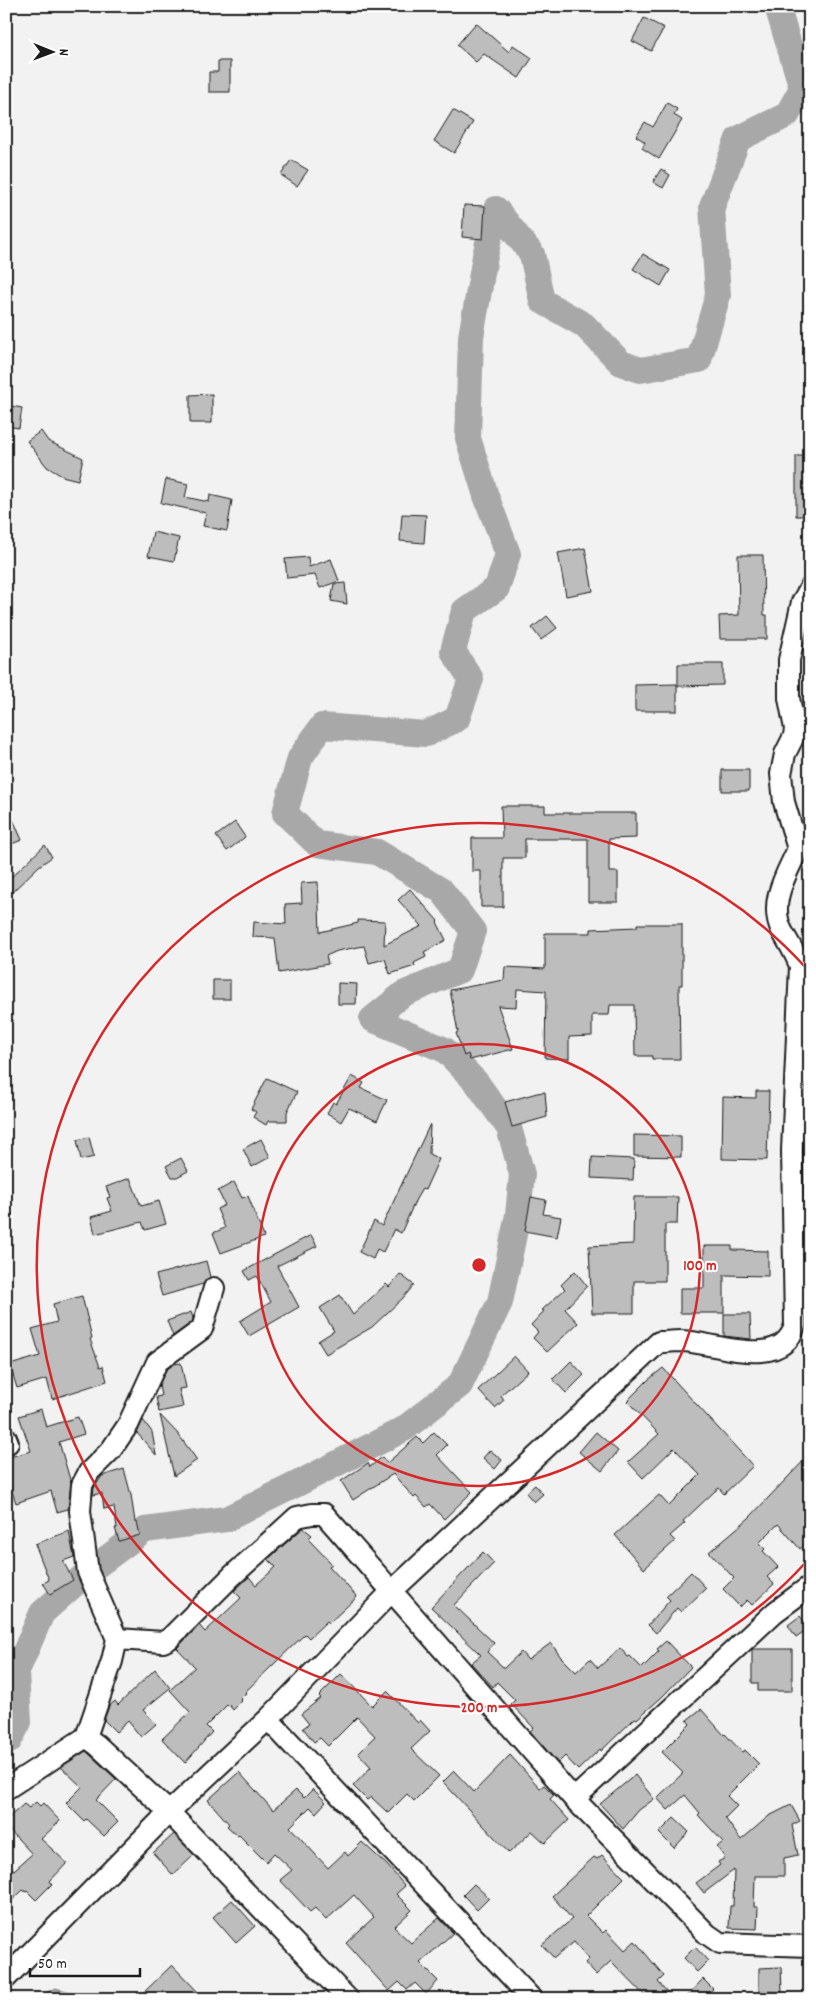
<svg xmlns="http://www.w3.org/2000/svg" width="816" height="2005" font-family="Dekko,sans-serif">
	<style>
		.water { fill: #a8a8a8; stroke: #707070 }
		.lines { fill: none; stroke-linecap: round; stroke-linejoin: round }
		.river { stroke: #a8a8a8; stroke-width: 26 }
		.building { fill: #bdbdbd; stroke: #1c1c1c }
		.minor-casing { stroke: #1c1c1c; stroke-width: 24 }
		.minor { stroke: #fff; stroke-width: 20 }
		.ring { fill: none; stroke: #d62828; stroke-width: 2.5 }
		.centre { fill: #d62828; stroke: #fff; stroke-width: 2.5 }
		.ring-label { font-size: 15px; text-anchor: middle; font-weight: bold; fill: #d62828; stroke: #fff; stroke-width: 4; stroke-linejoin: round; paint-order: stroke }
	</style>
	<rect width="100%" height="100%" fill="#f2f2f2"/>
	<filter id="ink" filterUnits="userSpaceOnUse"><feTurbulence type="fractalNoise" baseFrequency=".02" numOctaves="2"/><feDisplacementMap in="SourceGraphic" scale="10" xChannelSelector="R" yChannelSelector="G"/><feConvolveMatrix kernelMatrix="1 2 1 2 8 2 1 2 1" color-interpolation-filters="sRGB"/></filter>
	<g filter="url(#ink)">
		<path class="water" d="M55,1988L94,1998V1999H35Z"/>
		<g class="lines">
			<path class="river" d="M6,1739L9,1741L19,1722L16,1673L42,1613L88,1572L145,1530L226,1519L299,1483L404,1429L460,1385L500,1302L518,1215L522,1174L509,1128L477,1083L445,1050L372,1019L403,994L460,970L473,931L442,891L377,852L317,844L285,813L300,758L322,726L426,734L457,719L471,679L453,651L464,611L497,588L508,554L486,496L468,438L471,337L485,256L496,209L532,254L542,301L584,325L621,363L640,370L699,360L718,295L712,207L738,139L787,115L802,88L777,6"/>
		</g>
		<path class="building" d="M644,18L664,28L651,51L632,41Z
			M476,23L509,52L513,45L532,58L519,78L484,54L476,62L457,45Z
			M218,61H230V92H209V72H218Z
			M667,103L677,109L674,115L682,120L659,159L642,148L645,142L636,136L645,122L653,127Z
			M453,110L473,122L454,153L434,141Z
			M291,160L308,170L297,186L281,175Z
			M661,169L670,175L663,188L653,182Z
			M464,205L485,206L483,239L462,237Z
			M643,254L670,270L661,286L633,269Z
			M212,394V423H190V395Z
			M6,405L22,408L19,428L6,426Z
			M41,431L48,441L83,458L78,480L62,476L47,467L27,441Z
			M796,456H810V516H796Z
			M166,479L188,484L185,497L209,502L210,495L232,500L227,531L203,526L206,513L161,503Z
			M402,514L426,515L424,543L400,541Z
			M153,532L179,538L174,561L148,556Z
			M585,548L593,591L566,596L558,553Z
			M738,555H763L764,615H767V639H720L719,616L739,615Z
			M308,557L309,567L331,559L339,581L320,588L315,575L287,578L285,559Z
			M345,583L347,604L331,601L334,584Z
			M547,616L557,628L541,640L532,628Z
			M678,664H723V685L678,686Z
			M677,684V711H635V685Z
			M722,770H749V791H722Z
			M6,803L22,840L6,846Z
			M501,806H545V813H636V838L609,839V872H618V902H588V839H525V858H503V907H481V871H472V838H502Z
			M235,822L245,837L227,851L216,836Z
			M45,845L52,857L39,866L6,898V882Z
			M318,882L320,932L358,923V920L385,921L384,945L422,926L398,900L410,889L438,921L437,922L446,940L424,952L426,957L414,963L415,966L390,974L385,959L369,963L364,946L337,951L326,956L328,964L279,973L275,938L253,937L254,922L286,924L285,904L302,903L301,883Z
			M637,924H682V985H679L680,1059H652V1056H635L634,1005H610L609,1015H592V1036L569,1037V1059L545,1058L546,991L517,989L516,1007L498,1006L513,1049L470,1060L468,1054L464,1056L456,1033L458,1032L450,990L504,980L505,967L545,969V933H591V929L637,927Z
			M213,980H230V999H213Z
			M338,983L357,984L356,1004H338Z
			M352,1076L364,1083L361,1088L387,1100L377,1121L349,1108L341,1122L327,1113L333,1102L336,1104Z
			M267,1078L297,1092L287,1112V1121H268L266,1125L253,1117L256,1112L251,1109Z
			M756,1091H769L767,1160L722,1159L723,1097L756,1098Z
			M545,1092L547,1117L512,1127L505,1102L537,1093Z
			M430,1124L429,1154L439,1159L425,1190L422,1189L416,1199L401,1233L394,1229L383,1252L377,1249L373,1259L359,1252L374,1221L382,1226Z
			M634,1135L681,1136V1157L634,1156Z
			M89,1137L94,1157L81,1160L77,1140Z
			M261,1139L270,1157L252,1167L243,1149Z
			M592,1157L634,1159L633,1180L591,1178Z
			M181,1158L188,1171L177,1177H172L166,1166Z
			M130,1178L141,1206L159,1201L166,1224L145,1230L142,1222L95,1234L91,1217L112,1211L107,1198L110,1197L106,1187Z
			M234,1182L242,1198L248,1196L264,1237L221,1253L213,1233L225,1228L217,1209L225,1205L218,1191Z
			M531,1197L546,1200L543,1214L561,1217L557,1237L525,1231Z
			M634,1197H678L677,1224H665V1281H634V1313H592L589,1246L633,1244Z
			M311,1235L317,1246L277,1266L299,1307L249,1336L240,1321L271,1302L257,1276L249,1280L244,1271Z
			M704,1246H732V1250L768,1251V1276L724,1275V1313H680V1288H704Z
			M206,1261L210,1277L203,1284L162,1296L156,1275Z
			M575,1271L587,1286L565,1309L578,1323L547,1352L533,1338L538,1332L531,1325L544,1311L542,1310L565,1289L561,1285Z
			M400,1274L414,1285L403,1298L372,1327L326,1354L318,1341L334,1331L320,1308L340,1295L353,1315L386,1284L389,1287Z
			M82,1296L92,1338L90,1339L100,1367L103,1366L107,1381L52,1399L47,1379L17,1388L10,1365L40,1356L32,1329L57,1322L53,1304Z
			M191,1312L193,1318L192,1322L173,1336L167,1321Z
			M724,1314H750L751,1339L724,1336Z
			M514,1356L528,1371L501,1395L504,1400L495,1408L478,1390Z
			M571,1361L584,1375L566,1393L553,1379Z
			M181,1363L186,1388L179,1389L183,1407L159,1412L156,1397L161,1396L159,1385L166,1370L174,1364Z
			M663,1368L753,1466L724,1494L719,1488L715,1491L683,1521L685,1523L670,1536L675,1541L644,1569L615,1535L659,1495L669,1506L700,1475L674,1448L643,1478L628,1462L659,1434L627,1401L648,1380Z
			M41,1409L46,1427L78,1417L84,1434L59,1442L71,1483L68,1509L57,1512L51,1491L16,1503L6,1474V1458L31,1451L19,1416Z
			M160,1415L178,1434L197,1460L174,1476Z
			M143,1420L152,1432L156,1455L137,1433Z
			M434,1432L447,1445L437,1455L472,1492L444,1519L430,1504L426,1507L416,1496L414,1498L393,1474L353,1500L341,1481L368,1463L370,1467L382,1457L387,1463L417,1437L423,1443Z
			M596,1432L618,1451L602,1471L579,1452Z
			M490,1450L502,1460L495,1469L483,1458Z
			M810,1454V1540L800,1549L778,1524L759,1543L765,1549L763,1551L778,1567L767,1577L774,1584L752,1605L747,1600L740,1607L723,1589L734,1578L709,1552L749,1518Z
			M124,1469L131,1495L135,1522H137L140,1535L119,1541L115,1528H117L114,1507L104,1509L102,1493L93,1495L94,1488L102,1476Z
			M535,1485L543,1494L534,1502L526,1493Z
			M303,1528L312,1535L308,1539L332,1564L329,1566L357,1597L329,1623L327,1621L309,1638L305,1634L245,1692L246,1693L240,1699L242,1701L233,1710L228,1704L206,1726L212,1732L185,1763L162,1739L190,1712L170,1690L195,1667L177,1648L199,1625L205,1632L241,1598L234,1591L249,1577L256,1585L276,1567L268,1559Z
			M69,1531L74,1557L63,1561L73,1580L50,1594L43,1583L49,1580L35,1544Z
			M483,1552L494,1563L454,1605L494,1643L487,1652L504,1668L521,1652L528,1660L551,1643L560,1656L576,1672L590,1659L598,1668L620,1648L628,1657L630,1656L642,1668L659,1651L657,1649L666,1641L691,1667L662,1697L637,1719L635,1718L601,1751L600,1749L578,1770L565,1756L558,1763L530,1731L534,1728L511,1704L515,1700L497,1682L493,1687L471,1663L481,1655L431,1607Z
			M691,1572L706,1588L681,1612L677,1608L656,1633L648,1625L670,1600L666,1596Z
			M800,1616L809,1628L796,1637L788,1625Z
			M752,1649H792V1691H758V1683H752Z
			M155,1669L170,1688L143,1710L156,1724L141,1737L128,1721L116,1732L104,1720L109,1706L115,1701L118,1705Z
			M341,1674L372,1706L387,1691L418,1723L420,1720L430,1731L411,1749L439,1776L414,1801L407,1794L388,1813L371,1797L367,1800L353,1786L371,1767L358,1753L375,1736L357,1717L328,1746L320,1738L314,1742L303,1728L309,1724L301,1714L321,1698L319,1696Z
			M701,1709L724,1735L725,1734L742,1752L745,1750L759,1764L727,1796L737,1806L725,1818L741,1840L769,1816L791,1805L800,1821L792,1825L798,1855L784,1858V1876H755L754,1907H758L757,1929L729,1928L730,1906H733L734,1870L704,1893L696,1883L720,1865L718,1862L725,1858L717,1847L723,1842L698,1815L700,1813L685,1795L668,1810L657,1798L683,1773L662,1752L690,1724L687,1720Z
			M86,1751L116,1779L96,1800L118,1822L104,1836L86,1819L84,1821L66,1803L82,1787L61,1767Z
			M510,1755L540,1788L544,1785L554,1795L550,1799L569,1820L545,1843L532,1831L509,1853L443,1782L454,1771L474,1792Z
			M239,1772L273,1810L296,1790L304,1798L313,1789L326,1802L316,1813L310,1807L290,1827L328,1868L345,1852L348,1856L362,1842L387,1865L405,1886L396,1894L412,1910L394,1927L411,1943L439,1918L453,1933L420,1963L438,1981L426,1994L415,1983L407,1990L399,1982L389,1991L346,1943L374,1917L354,1895L326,1920L315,1908L310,1912L280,1880L292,1870L274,1853L266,1862L239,1835L238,1836L227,1826L229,1824L208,1800Z
			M635,1775L654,1799L639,1810L623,1829L600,1804Z
			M36,1802L40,1806L43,1803L60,1821L41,1839L67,1863L50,1881L52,1884L36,1900L27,1891L26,1892L23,1890L6,1906V1861L14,1870L32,1854L6,1826V1820L24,1804L29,1808Z
			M674,1818L689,1832L674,1848L659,1833Z
			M174,1834L194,1855L173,1875L153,1853Z
			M602,1855L624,1878L586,1916L603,1933L606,1930L625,1950L635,1941L664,1976L658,1982L674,1999H648L611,1961L596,1975L585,1963L589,1959L574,1942L554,1958L542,1945L572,1919L552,1896L594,1857L597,1859Z
			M474,1884L489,1898L477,1910L463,1895Z
			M232,1900L255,1926L236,1943L213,1917Z
			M695,1947L708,1961L697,1972L684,1958Z
			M172,1965L199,1993L194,1999H137Z
			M781,1967L782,1992L759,1991V1968Z
			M703,1979L713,1989L703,1999H684Z"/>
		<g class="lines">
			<defs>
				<path id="minor" d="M6,1438L8,1443
					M117,1639L163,1642L169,1639L232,1576L297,1517L312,1514H324L574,1799L707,1934L720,1943L810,1946
					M268,1719L532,1999
					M86,1737L112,1661L117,1639L88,1572L80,1511L82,1485L89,1472L111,1450L128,1425L157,1362L202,1329L214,1288
					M6,1789L86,1737L97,1745L169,1812L348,1999
					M574,1799L775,1612L810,1586
					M6,1978L169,1812L268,1719L392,1591L659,1342C667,1342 675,1341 682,1341C714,1342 782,1372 795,1325L792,1151L800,966C795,952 789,944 782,931C768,903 786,875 798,849L784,802L781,774L785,754L794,736L795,729L789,698V660L802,602L810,588"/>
			</defs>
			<use href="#minor" class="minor-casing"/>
			<use href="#minor" class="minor"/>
		</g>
	</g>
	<g class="ring">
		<circle cx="479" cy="1265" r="221"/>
		<path d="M807 1561A442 442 0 1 1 807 969"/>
	</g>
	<circle cx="479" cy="1265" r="8" class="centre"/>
	<g class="ring-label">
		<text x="700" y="1270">100 m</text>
		<text x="479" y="1712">200 m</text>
	</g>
	<rect width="816" height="2005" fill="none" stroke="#fff" stroke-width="25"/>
	<rect x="12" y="12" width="791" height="1980" fill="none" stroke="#1c1c1c" stroke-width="2" filter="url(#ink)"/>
	<g transform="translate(52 52) rotate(91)" stroke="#ffffff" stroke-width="4" paint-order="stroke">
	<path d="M0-4L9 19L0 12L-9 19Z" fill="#1c1c1c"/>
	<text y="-8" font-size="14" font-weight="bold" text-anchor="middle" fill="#1c1c1c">N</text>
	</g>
	<path d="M30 1968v8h110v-8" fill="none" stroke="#1c1c1c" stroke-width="2.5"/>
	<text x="38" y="1968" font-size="15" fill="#1c1c1c" stroke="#ffffff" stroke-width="4" paint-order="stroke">50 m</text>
</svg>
